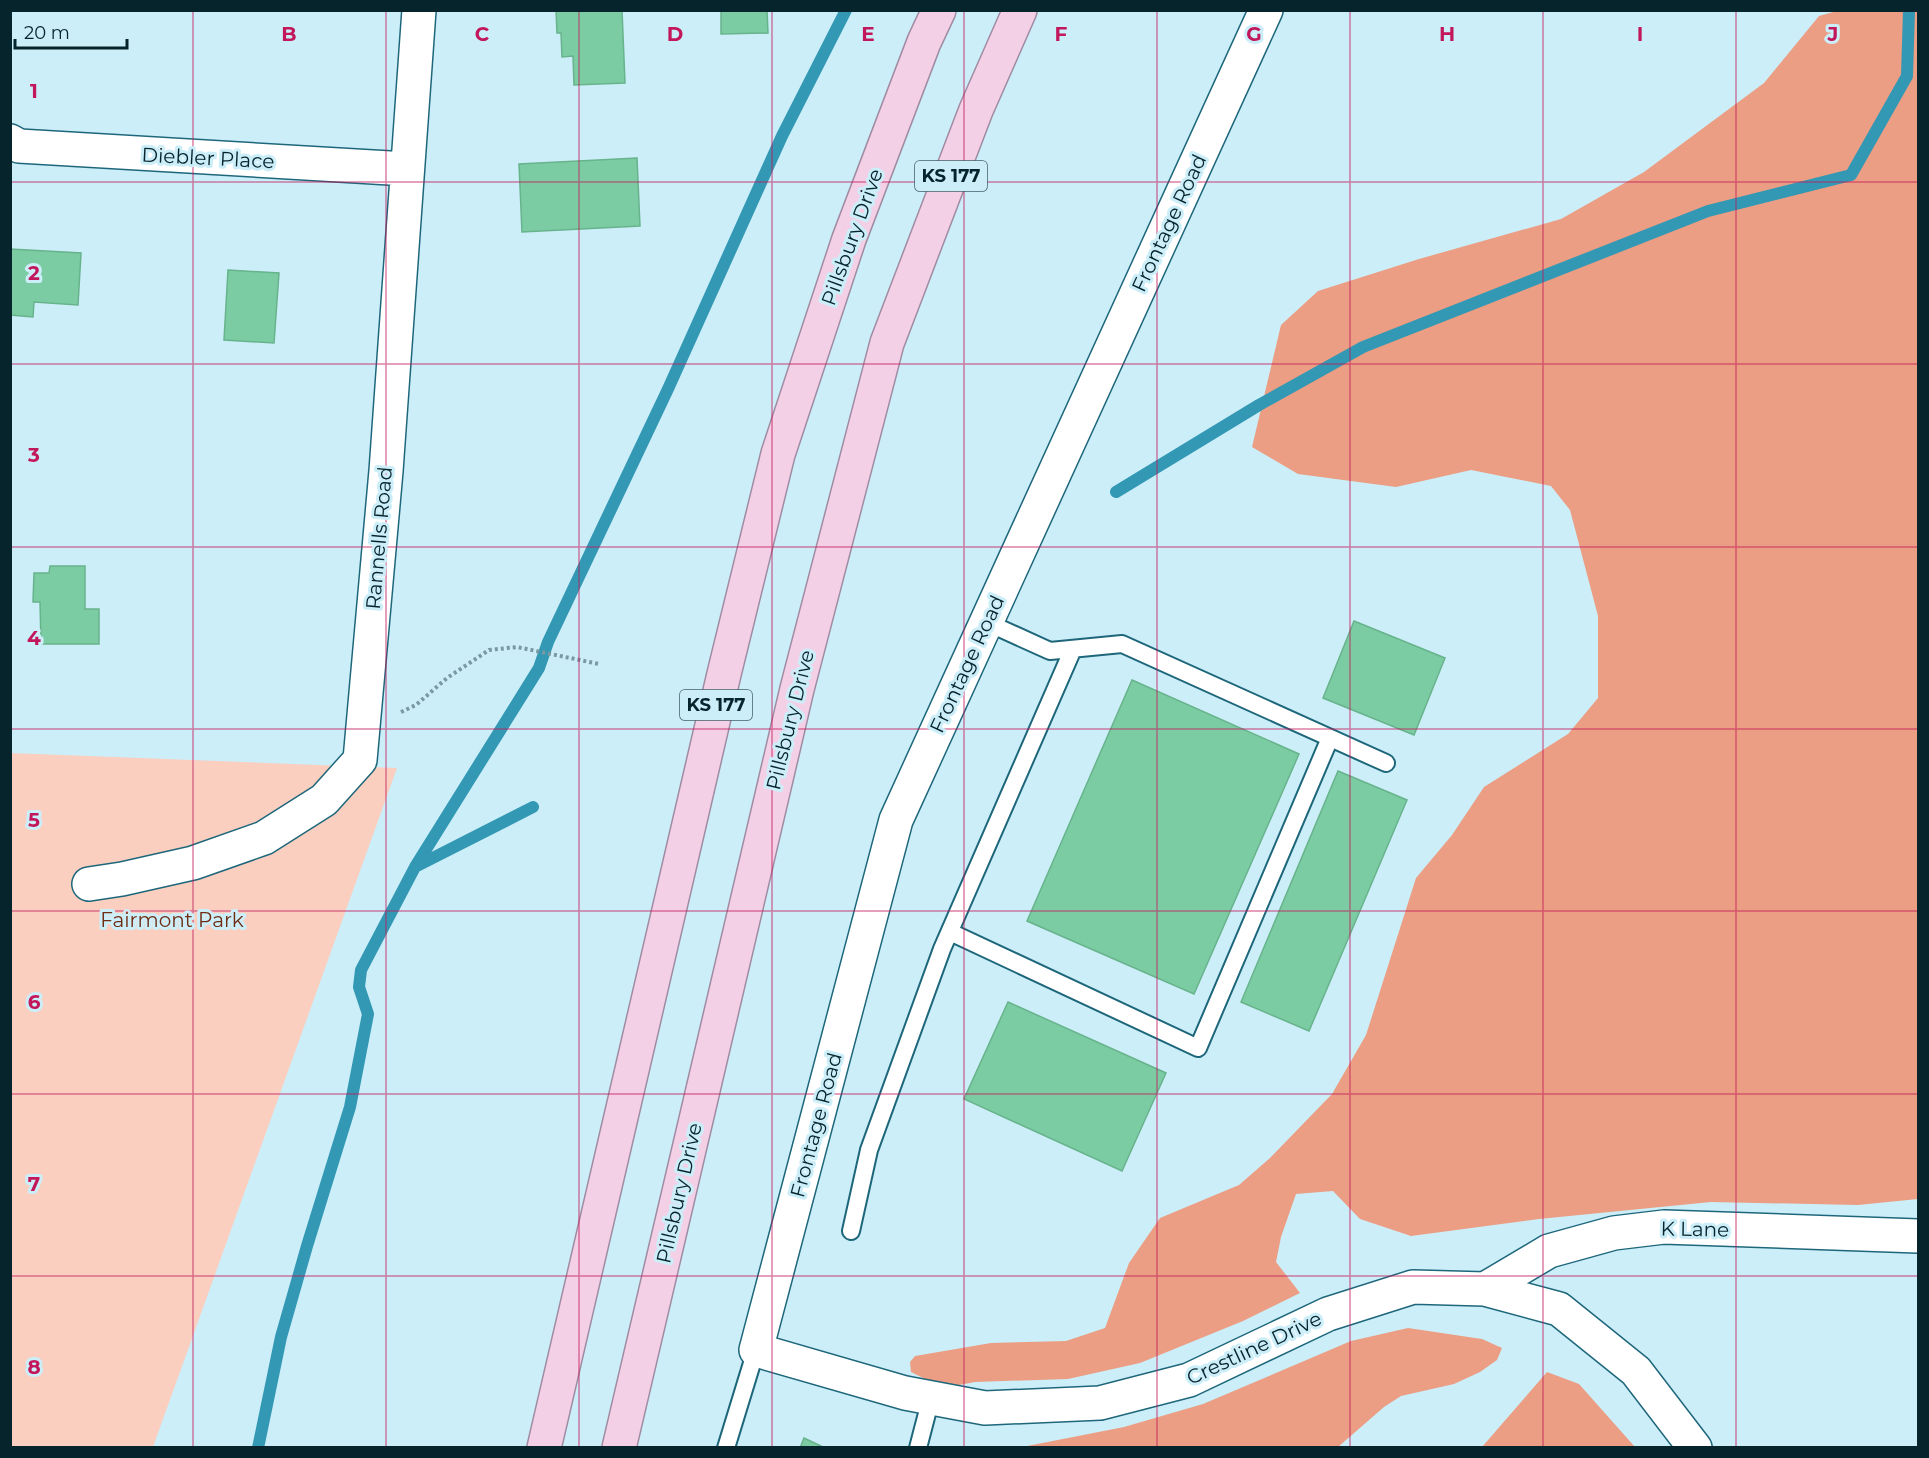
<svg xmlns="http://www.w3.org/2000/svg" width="1929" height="1458" font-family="Montserrat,sans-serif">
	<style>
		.green { fill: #facfc0 }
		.forest { fill: #eb9e83 }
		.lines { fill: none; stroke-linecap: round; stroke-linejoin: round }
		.stream { stroke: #3398b4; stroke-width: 12 }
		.building { fill: #7ccca3; stroke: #67b38c; stroke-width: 1.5 }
		.service-casing { stroke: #1e677b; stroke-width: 20 }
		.minor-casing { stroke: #1e677b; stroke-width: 36 }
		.trunk-casing { stroke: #9f8ca2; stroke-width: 36 }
		.path { stroke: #7999a3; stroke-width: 4; stroke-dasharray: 3 3; stroke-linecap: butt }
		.service { stroke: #fff; stroke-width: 16 }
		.minor { stroke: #fff; stroke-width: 33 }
		.trunk { stroke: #f4d0e7; stroke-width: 33 }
		.grid { fill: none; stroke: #c2185b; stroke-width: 1.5; stroke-opacity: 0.55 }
		.labels { text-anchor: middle; stroke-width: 6; stroke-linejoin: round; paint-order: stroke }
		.shield { fill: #cceef9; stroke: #41616a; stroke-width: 1.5 }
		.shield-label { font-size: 18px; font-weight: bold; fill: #06242c }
		.street-label { font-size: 20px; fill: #06242c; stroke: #cceef9 }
		.park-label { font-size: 20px; fill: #712d12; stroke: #cceef9 }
		.grid-label { font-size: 20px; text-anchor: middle; font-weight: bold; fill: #c2185b; stroke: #cceef9; stroke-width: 6; stroke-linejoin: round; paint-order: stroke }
	</style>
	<rect width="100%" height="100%" fill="#cceef9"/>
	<path class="green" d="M11,753L397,768L153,1447L11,1448Z"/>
	<path class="forest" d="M1837,11H1918V1199L1858,1205L1711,1202L1539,1219L1411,1236L1360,1219L1333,1191L1296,1194L1281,1237L1276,1262L1300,1293L1243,1321L1140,1363L1068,1379L975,1382L943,1388L911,1372L910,1362L915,1356L991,1343L1066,1341L1105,1328L1129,1263L1160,1218L1239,1185L1270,1158L1332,1094L1366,1035L1416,878L1452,835L1484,787L1568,734L1598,698V616L1570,510L1551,486L1471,470L1396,487L1298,474L1252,447L1281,325L1318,291L1419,259L1561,219L1644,172L1764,83L1819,16Z
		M1408,1328L1482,1339L1502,1348L1497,1360L1480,1372L1454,1384L1401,1396L1384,1407L1338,1447H1022L1124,1427L1203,1404L1351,1341Z
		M1547,1372L1579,1384L1635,1447H1482Z"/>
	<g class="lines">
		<path class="stream" d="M1116,492L1259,405L1363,347L1708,211L1851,175L1907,76L1909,10
			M415,867L533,807
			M258,1448L281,1337L307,1246L350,1107L368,1014L359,987L361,970L415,867L539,668L548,642L668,389L782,136L846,10"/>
	</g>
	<path class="building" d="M556,10H622L625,83L574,85L573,56L562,57L561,33H557Z
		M721,10H767L768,33L721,34Z
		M637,158L640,226L522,232L519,164Z
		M10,249L81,253L78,305L34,302L33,317L10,315Z
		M228,270L279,273L274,343L224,340Z
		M50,566H85V609H99V644H41L40,602H33L34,573H49Z
		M1354,621L1445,658L1414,735L1323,698Z
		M1132,680L1299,754L1194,994L1027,921Z
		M1338,771L1407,800L1309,1031L1241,1002Z
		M1008,1002L1166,1073L1122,1171L964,1099Z
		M804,1438L825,1448H800Z"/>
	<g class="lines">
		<defs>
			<path id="service" d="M986,622L1050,651L1122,644L1386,763
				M950,932L1198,1048L1330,738
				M851,1231L869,1150L942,949L1073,649
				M726,1448L756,1350
				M918,1448L931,1398"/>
			<path id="minor" d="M1266,10L896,820L756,1350L905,1393L985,1408L1100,1403L1189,1380L1328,1314L1413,1287L1485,1289L1559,1309L1636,1371L1695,1448
				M10,141L19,146L407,169
				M89,884L122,879L193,863L264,838L324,800L360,760L386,471L419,10
				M1485,1289L1549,1251L1614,1233L1664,1227L1918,1236"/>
			<path id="trunk" d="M544,1448L724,674L778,454L849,239L924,42L939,10
				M619,1448L797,689L887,343L976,110L1020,10"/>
		</defs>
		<use href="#service" class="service-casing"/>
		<use href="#minor" class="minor-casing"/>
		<use href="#trunk" class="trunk-casing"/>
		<path class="path" d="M401,712L416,705L447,678L489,650L517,647L599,664"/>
		<use href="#service" class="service"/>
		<use href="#minor" class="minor"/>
		<use href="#trunk" class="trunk"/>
	</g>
	<path class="grid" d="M193,10V1448M386,10V1448M579,10V1448M772,10V1448M964,10V1448M1157,10V1448M1350,10V1448M1543,10V1448M1736,10V1448M10,182H1918M10,364H1918M10,547H1918M10,729H1918M10,911H1918M10,1094H1918M10,1276H1918"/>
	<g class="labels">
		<g class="shield">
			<rect x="915" y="161" width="72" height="30" rx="4.5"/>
			<rect x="680" y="690" width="72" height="30" rx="4.5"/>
		</g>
		<g class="shield-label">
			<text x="951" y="182">KS 177</text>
			<text x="716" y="711">KS 177</text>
		</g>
		<g class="street-label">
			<text transform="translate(208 158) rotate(3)" y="7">Diebler Place</text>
			<text transform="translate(1169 223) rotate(-65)" y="7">Frontage Road</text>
			<text transform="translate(852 237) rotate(-70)" y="7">Pillsbury Drive</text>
			<text transform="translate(379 538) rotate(-85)" y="7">Rannells Road</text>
			<text transform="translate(967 664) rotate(-65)" y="7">Frontage Road</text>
			<text transform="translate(790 720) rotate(-76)" y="7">Pillsbury Drive</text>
			<text transform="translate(816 1125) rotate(-75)" y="7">Frontage Road</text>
			<text transform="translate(679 1193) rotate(-77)" y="7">Pillsbury Drive</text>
			<text transform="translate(1695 1229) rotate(1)" y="7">K Lane</text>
			<text transform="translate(1254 1348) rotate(-25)" y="7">Crestline Drive</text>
		</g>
		<g class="park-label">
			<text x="172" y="927">Fairmont Park</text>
		</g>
	</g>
	<g class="grid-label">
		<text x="289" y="41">B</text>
		<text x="482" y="41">C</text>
		<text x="675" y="41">D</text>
		<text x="868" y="41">E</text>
		<text x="1061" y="41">F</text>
		<text x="1254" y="41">G</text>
		<text x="1447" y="41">H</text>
		<text x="1640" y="41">I</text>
		<text x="1833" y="41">J</text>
		<text x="34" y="98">1</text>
		<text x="34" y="280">2</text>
		<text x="34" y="462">3</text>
		<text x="34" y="645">4</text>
		<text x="34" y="827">5</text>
		<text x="34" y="1009">6</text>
		<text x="34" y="1191">7</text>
		<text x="34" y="1374">8</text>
	</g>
	<rect width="1929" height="1458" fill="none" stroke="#06242c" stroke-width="24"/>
	<path d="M15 39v9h112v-9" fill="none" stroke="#06242c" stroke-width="3"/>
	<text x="24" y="39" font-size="18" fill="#06242c" stroke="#cceef9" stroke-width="4.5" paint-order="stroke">20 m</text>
</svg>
